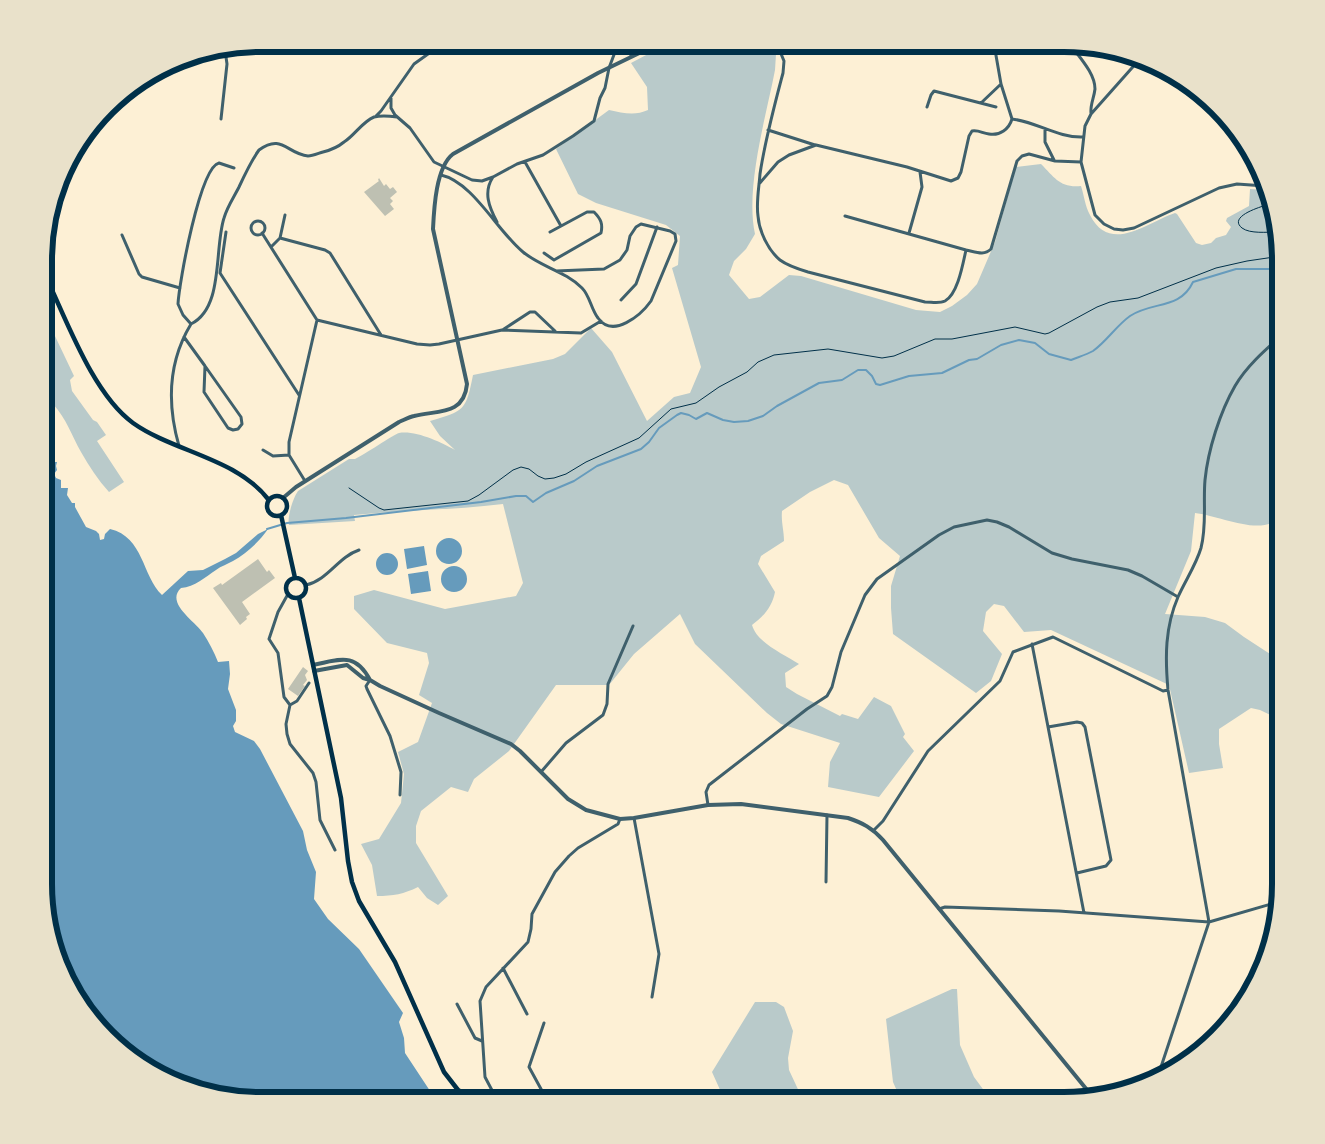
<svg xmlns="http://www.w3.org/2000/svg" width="1325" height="1144" font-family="Helvetica,sans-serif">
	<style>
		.green { fill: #b9caca }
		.water { fill: #669bbc }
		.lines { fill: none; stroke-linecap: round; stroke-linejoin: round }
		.stream { stroke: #669bbc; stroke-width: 2 }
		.building { fill: #bec0b2 }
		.path { stroke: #003049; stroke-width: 1 }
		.minor { stroke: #3f606c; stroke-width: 3 }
		.tertiary { stroke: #3f606c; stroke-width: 4 }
		.primary { stroke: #003049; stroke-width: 4.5 }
		.rim { fill: none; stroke: #003049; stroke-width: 6 }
	</style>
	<rect width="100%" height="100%" fill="#fdf0d5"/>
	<path class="green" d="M667,44H739L742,51H755L768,44L776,54L775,70C766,117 745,188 755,234L746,249L734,261L729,275L749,299L760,297L789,275L801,276L916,310L940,312L952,306L967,295L977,284L995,242L1016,167L1041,164C1055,178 1060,188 1081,186C1084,195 1085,206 1090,215C1110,255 1148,222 1175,213L1177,214L1196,243L1202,245L1211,243L1216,238L1226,235L1231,227L1226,221L1227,218L1249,206L1250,189L1266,190L1281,246V516C1278,519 1274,521 1271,523C1252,532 1216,515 1195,513L1191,551L1165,614L1205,617L1225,623L1244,637L1281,661V720L1260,710L1251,708L1219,729V744L1223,768L1189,773L1169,685L1051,630L1024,632L1004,606L994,604L986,612L983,631L1002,654L991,681L976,693L893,634L891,608V586L900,556L879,538L848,485L834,480L810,492L782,511C781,523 784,530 784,541L761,556L758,564L775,592C772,607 764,616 752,625C757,643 784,654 799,664L785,673L786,687L797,694L840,716L842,714L858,719L874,697L891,706L905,734L903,737L914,751L879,797L828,787L830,762L840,743L781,724L767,713L695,644L680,614L634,654L609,685H556L509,751L474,779L468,792L451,787L421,811L416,826V843L448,896L438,905L427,898L418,887C404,894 393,896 377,896L372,865L361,844L379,839L401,803L404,774L398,752L418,742L432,703L419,695L429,663L427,653L387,643L354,609V596L374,590L445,609L516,596L523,583L503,504C454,510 404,510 354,515L355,521L289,525C287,517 293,498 298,491L349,459H355C364,455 393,435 399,433C415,430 441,442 455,450L440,436L430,421C465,411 466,410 473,375L553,359L565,354L591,328L612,352L647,421L674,397L690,393L701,367L672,268L678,265L680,236L666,225L596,203L578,194L556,149L609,110C623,113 635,116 648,110L647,87L631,63Z
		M45,315L74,376L70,380L72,391L93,420L97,422L106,435L97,441L124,482L109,492C98,480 89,466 81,452C72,436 66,418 53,404L55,388L45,366Z
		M952,989H957L960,1045L974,1077L991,1100H901L893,1082L886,1019Z
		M755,1002H776L784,1007L793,1031L788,1058L789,1070L803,1100H728L721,1092L712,1072Z"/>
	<path class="water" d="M45,451H48L49,457L54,462H57L56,466L57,470L54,474L56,478L61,480V488H68L67,495L72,503H75V507L86,527L96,531L99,534L100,540L104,539L105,534L110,529C144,537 142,576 162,595L188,571L203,570L225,559L236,553L258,534L268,529C260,541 246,554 233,561C228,564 221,566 216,570C205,577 195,587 181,588C165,603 195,621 203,633C209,642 214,652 218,662L229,661L230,674L228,689L236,710V721L233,726L235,732L254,741L260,749L303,831L307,850L316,872L314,899L328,919L359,949L403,1013L399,1022L404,1038L405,1053L436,1100H260L177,1084L107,1037L60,967L44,898Z
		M436 551a13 13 0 1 1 26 0a13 13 0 1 1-26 0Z
		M424,546L427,565L407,569L404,549Z
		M376 564a11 11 0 1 1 22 0a11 11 0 1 1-22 0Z
		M441 579a13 13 0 1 1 26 0a13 13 0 1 1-26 0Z
		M428,571L431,591L411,594L408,574Z"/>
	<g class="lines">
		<path class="stream" d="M267,529L287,523L346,518L481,502L516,496H526L533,502L546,493L574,481L597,466L641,449L649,442L659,428L677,415L681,413L689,415L696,419L707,413L723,420L734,422L748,421L763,416L777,406L819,383L842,380L858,370H866L872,376L876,384L880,385L909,376L942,373L969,360L977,359L1001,345L1019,340L1035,343L1049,354L1071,360C1078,357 1086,355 1093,351C1107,341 1116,326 1130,316C1152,301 1180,310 1193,282L1236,269H1269L1281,265"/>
	</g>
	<path class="building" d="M379,178L384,186L386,184L390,189L393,187L397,192L390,198L393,201L390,204L394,209L385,216L364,192L379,181L378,180Z
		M258,559L267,572L269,570L275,578L242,602L250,614L246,617L247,619L240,625L213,588L221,583L222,585Z
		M303,667L308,671L305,675L307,680L303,685L305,686L298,696L288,689Z"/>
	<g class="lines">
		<path class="path" d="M1270,204C1263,206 1227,216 1242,228C1250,234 1267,232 1277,232
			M349,488L379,508L384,510L468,501L479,495L513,470L521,467L529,469L538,476L545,479L554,478L566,474L586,462L639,438L671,409L696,403L719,387L747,372L758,362L774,355L828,349L882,358L894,356L935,339H952L1015,327L1045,334L1049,333L1097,307L1110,302L1138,298L1216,268L1247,261L1281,256"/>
		<path class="minor" d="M621,44L632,56
			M777,44L784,61L783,73C774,107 765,140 760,174C759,188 756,202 758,216C759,231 768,250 780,260C788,266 798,269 808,272L925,302C932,302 939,304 945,301C958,294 963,263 966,250C976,252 984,256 991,249L1017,161L1022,156L1029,154L1055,161L1081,162
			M994,44L1001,84L1012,119C1037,122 1058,138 1083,137
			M1070,44C1079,57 1095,73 1095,89C1094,98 1090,105 1091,113
			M1139,60L1091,114L1085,126L1081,162L1095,215L1104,224L1114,229L1123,230L1134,228L1219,188L1237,184L1265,186
			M391,98V108L395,115L410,128L434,162L472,180L482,181L493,177C483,192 489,207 497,222
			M981,103L1001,84
			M927,107L931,95L934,91L996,107
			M376,116L381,111L414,64L442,44
			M221,119L227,64L225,50
			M1045,129V142L1054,160
			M768,130L815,145
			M525,162L561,226
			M441,175C473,182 498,232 523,252C541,267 565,271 582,288C590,296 591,309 598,318C613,339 641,315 651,301L676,241L675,234L670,231L641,224L636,227L630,236L627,250L620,260L604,269L556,271
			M493,177L517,164L543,155L573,136L594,121L600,98L605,88L609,68L618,44
			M759,184L778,162L789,155L816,145L907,167L951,181L958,178L961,172L969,136L972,131C979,130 982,133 989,134C1000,136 1009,129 1012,119
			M845,216L966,250
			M251 228a7 7 0 1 1 14 0a7 7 0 1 1-14 0Z
			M226,232L220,273L299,395
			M262,233L317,320L417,344L430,345L439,344L502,330L581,333L601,321
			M909,233L922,187L920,172
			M122,235L139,274L142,277L180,288
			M280,238L325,250L330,253L381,335
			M271,247L280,238L285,215
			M544,253L554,260L601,233C603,224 601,219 594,212H587L550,232
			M621,300L636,284L657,227
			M191,324C224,308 214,249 224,218C227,207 234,197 239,187C245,174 251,161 259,150C282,133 287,154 308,156C313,156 319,153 323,152C331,150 338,147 344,142C355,135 362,122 374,117C382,115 390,116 397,117
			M504,329L530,312H535L555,331
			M184,337L205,366L204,392L228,428L233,430L238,429L242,424L241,417L205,366
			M179,446C167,404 168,362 191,324L183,315L178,304C179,283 200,167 219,163L234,168
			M263,450L273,456L289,455
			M305,481L289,455V442L317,320
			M306,585C328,580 338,557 359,550
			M288,594L278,612L269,639L278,653L284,697L290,705
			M1032,644L1084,913
			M370,680L366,686L367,689L390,736L401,772L400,795
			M290,705L286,724L287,734L290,744L313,773L316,782L320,820L335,850
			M290,705L297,701L309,683
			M1048,727L1077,722L1082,723L1085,727L1111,860L1106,866L1077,873
			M541,772L566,743L603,715L607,704L608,684L633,626
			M708,805L706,792L709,785L807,709L827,696L832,687L841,652L865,595L877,579L939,535L954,527L987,520L997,522L1009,527L1052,553L1072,559L1128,570L1142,576L1178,597
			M634,818L659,954L652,997
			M874,830L883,821L928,751L1000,681L1013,652L1053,637L1157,688L1163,691L1168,690
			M826,882L827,815
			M939,909L945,907L1059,911L1209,922L1278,902
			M503,968L527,1014
			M457,1004L475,1038L482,1041
			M544,1023L529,1067L547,1100
			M1157,1079L1209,922L1168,690C1165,657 1165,627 1178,597C1185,581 1196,565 1201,548C1207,525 1203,503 1205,480C1208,450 1220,412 1235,386C1246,367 1264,351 1281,336
			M500,1100L495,1096L485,1077L480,1001L486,987L528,942L531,929L532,914L555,872L569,856L578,848L618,824L620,819"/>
		<path class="tertiary" d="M283,498L296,487L399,422C404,420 409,417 414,416C437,410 464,416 467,384L433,229C434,208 436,167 453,154L598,73L658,44
			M313,665C339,660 355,651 370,680
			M314,671L347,665L363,678L370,680L380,686L439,713L511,744L520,751L568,799L586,810L620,819L634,818L708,805L741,804L848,818C863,823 872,828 883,840L1092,1096"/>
		<path class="primary" d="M46,277C67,321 93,394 133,423C174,452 236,458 268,499
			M267 506a10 10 0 1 1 20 0a10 10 0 1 1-20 0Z
			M281,515L295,578
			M286 588a10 10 0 1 1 20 0a10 10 0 1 1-20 0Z
			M299,598L341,798L348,861L352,882L359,901L395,962L444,1072L458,1090L474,1100"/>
	</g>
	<path d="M0 0H1325V1144H0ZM260 52H1064A208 208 0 0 1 1272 260V884A208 208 0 0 1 1064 1092H260A208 208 0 0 1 52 884V260A208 208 0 0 1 260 52Z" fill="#e9e1ca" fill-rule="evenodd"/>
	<path class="rim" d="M260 52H1064A208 208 0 0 1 1272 260V884A208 208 0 0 1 1064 1092H260A208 208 0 0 1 52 884V260A208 208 0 0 1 260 52Z"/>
</svg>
